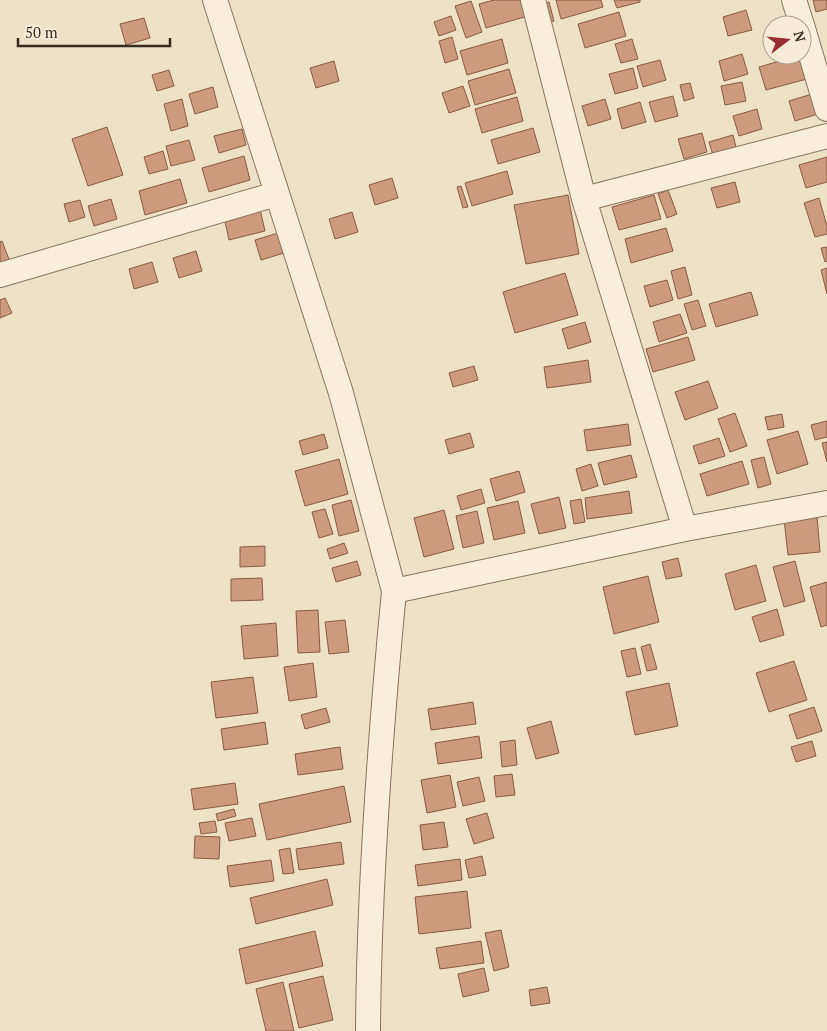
<svg xmlns="http://www.w3.org/2000/svg" width="827" height="1031" font-family="'PT Serif',serif">
	<style>
		.building { fill: #cc9a7c; stroke: #895b41 }
		.lines { fill: none; stroke-linecap: round; stroke-linejoin: round }
		.street-casing { stroke: #8a725c; stroke-width: 26 }
		.street { stroke: #f9eeda; stroke-width: 24 }
	</style>
	<rect width="100%" height="100%" fill="#eee1c6"/>
	<path class="building" d="M494,0H523L528,16L486,28L479,4Z
		M556,0H601L603,7L561,19Z
		M614,0H640V2L617,8Z
		M813,0H827V9L816,12Z
		M471,1L482,32L466,38L455,6Z
		M549,2L554,21L547,23L542,5Z
		M746,10L752,30L728,36L723,17Z
		M619,12L626,36L585,48L578,24Z
		M451,16L456,30L439,36L434,22Z
		M144,18L150,38L126,45L120,24Z
		M452,37L458,59L445,63L439,41Z
		M502,39L508,63L467,75L460,51Z
		M632,39L638,59L621,63L615,44Z
		M742,54L748,74L724,81L719,61Z
		M801,55L807,79L766,90L759,67Z
		M660,60L666,80L643,87L637,66Z
		M334,61L339,81L316,88L310,68Z
		M633,68L638,88L615,94L609,74Z
		M509,69L516,93L475,105L468,81Z
		M169,70L174,86L157,91L152,75Z
		M742,82L746,101L725,105L721,86Z
		M690,83L694,98L684,101L680,85Z
		M463,86L470,106L449,113L442,93Z
		M213,87L218,107L195,114L189,94Z
		M812,94L818,114L795,121L789,101Z
		M673,96L678,116L655,122L649,102Z
		M517,97L523,121L482,133L475,109Z
		M182,99L188,126L171,131L164,104Z
		M605,99L611,119L588,126L582,106Z
		M640,102L646,122L622,129L617,109Z
		M757,109L762,129L739,136L733,116Z
		M107,127L123,175L88,186L72,139Z
		M533,128L540,152L498,164L491,140Z
		M242,129L246,145L219,153L214,136Z
		M702,133L707,152L684,159L678,139Z
		M733,135L738,155L715,162L709,142Z
		M189,140L195,160L171,166L166,146Z
		M163,151L168,169L149,174L144,157Z
		M244,156L250,180L209,192L202,168Z
		M827,157V182L806,188L799,165Z
		M507,171L513,194L472,206L465,183Z
		M392,178L398,198L375,205L369,185Z
		M180,179L187,203L145,215L139,191Z
		M735,182L740,202L717,208L711,188Z
		M461,186L468,207L463,208L457,187Z
		M668,190L677,214L667,218L658,194Z
		M568,195L579,254L526,264L514,205Z
		M654,195L661,219L619,230L612,207Z
		M819,198L827,226V234L815,237L804,203Z
		M111,199L117,219L94,226L88,206Z
		M80,200L85,217L69,222L64,204Z
		M260,209L265,231L229,240L224,217Z
		M352,212L358,232L335,239L329,219Z
		M666,228L673,251L631,263L625,239Z
		M278,233L284,253L261,260L255,240Z
		M2,241L10,262L0,266V242Z
		M827,247V261L825,262L821,248Z
		M196,251L202,271L179,278L173,258Z
		M152,262L158,282L134,289L129,269Z
		M685,267L692,295L678,299L671,271Z
		M827,268V294L821,270Z
		M565,273L578,315L515,333L503,292Z
		M667,280L673,300L650,307L644,286Z
		M751,292L758,315L716,327L709,304Z
		M5,298L12,313L0,318V300Z
		M698,300L706,326L692,330L684,304Z
		M680,314L687,333L659,342L653,322Z
		M585,322L591,342L568,349L562,329Z
		M688,337L695,360L653,372L646,349Z
		M588,360L591,382L547,388L544,367Z
		M474,366L478,380L453,387L449,373Z
		M708,381L718,408L685,420L675,392Z
		M735,413L747,446L730,452L718,419Z
		M782,414L784,427L768,430L765,417Z
		M827,421V437L815,440L811,425Z
		M628,424L631,445L587,451L584,430Z
		M798,431L808,464L777,474L767,440Z
		M470,433L474,447L449,454L445,440Z
		M324,434L328,448L303,455L299,441Z
		M719,438L725,456L699,464L693,446Z
		M827,442V462L822,443Z
		M631,455L637,477L604,485L598,463Z
		M764,457L771,484L758,488L751,460Z
		M339,459L348,494L305,506L295,471Z
		M742,461L749,484L707,496L700,474Z
		M591,464L598,486L582,491L576,469Z
		M519,471L525,492L496,501L490,479Z
		M481,489L485,503L461,510L457,496Z
		M629,491L632,513L587,519L585,498Z
		M559,497L566,528L539,534L531,504Z
		M581,499L585,522L574,524L570,501Z
		M351,500L359,531L339,536L332,505Z
		M518,501L525,533L494,540L487,508Z
		M325,509L333,534L319,538L312,512Z
		M444,510L454,549L424,557L414,518Z
		M477,511L484,543L463,548L456,516Z
		M817,516L820,552L788,555L784,519Z
		M344,543L348,553L330,559L327,549Z
		M265,546V566L240,567V547Z
		M678,558L682,576L666,579L662,562Z
		M357,561L361,575L336,582L332,568Z
		M795,561L805,601L784,607L773,567Z
		M756,565L766,601L735,610L725,574Z
		M648,576L659,622L614,634L603,587Z
		M262,578L263,600L231,601V579Z
		M827,582V625L821,627L810,587Z
		M777,609L784,635L760,642L752,617Z
		M318,610L320,652L298,653L296,611Z
		M345,620L349,652L329,654L325,622Z
		M276,623L278,656L244,659L241,626Z
		M650,644L657,669L647,671L641,647Z
		M635,648L641,674L627,677L621,651Z
		M794,661L807,700L769,712L756,673Z
		M313,663L317,697L289,701L284,667Z
		M253,677L258,713L216,718L211,682Z
		M669,683L678,726L635,735L626,692Z
		M473,702L476,724L431,730L428,709Z
		M814,707L822,731L797,739L789,715Z
		M326,708L330,722L305,729L301,715Z
		M551,721L559,753L536,759L527,728Z
		M265,722L268,744L224,750L221,729Z
		M479,736L482,758L438,764L435,743Z
		M515,740L517,765L502,767L500,742Z
		M812,741L816,756L796,762L791,747Z
		M340,747L343,769L298,775L295,754Z
		M512,774L515,795L496,797L494,776Z
		M450,775L456,807L427,813L421,780Z
		M479,777L485,801L463,806L457,782Z
		M235,783L238,804L194,810L191,789Z
		M344,786L351,822L267,840L259,804Z
		M234,809L236,816L218,821L216,814Z
		M487,813L494,838L474,844L466,819Z
		M252,818L256,836L229,841L225,823Z
		M215,821L217,832L201,834L199,823Z
		M444,822L448,847L423,850L420,825Z
		M195,836L220,837L219,859L194,858Z
		M341,842L344,864L299,870L296,849Z
		M290,848L294,873L283,874L279,850Z
		M482,856L486,875L469,878L465,860Z
		M460,859L462,880L418,886L415,865Z
		M271,860L274,881L230,887L227,866Z
		M327,879L333,905L256,924L250,898Z
		M467,891L471,928L419,934L415,897Z
		M501,930L509,967L494,971L485,933Z
		M315,931L323,966L246,984L239,949Z
		M481,941L484,963L440,969L436,948Z
		M484,968L489,991L463,997L458,974Z
		M323,976L333,1020L299,1028L289,984Z
		M283,982L294,1031H266L256,989Z
		M547,987L550,1003L531,1006L529,990Z"/>
	<g class="lines">
		<defs>
			<path id="street" d="M215,0L341,393L394,591
				M533,0L584,199L685,529
				M794,0L802,25
				M802,25L827,109
				M584,199L827,136
				M0,275L276,194
				M368,1031C369,884 380,737 394,591L685,529L827,503"/>
		</defs>
		<use href="#street" class="street-casing"/>
		<use href="#street" class="street"/>
	</g>
	<g transform="translate(787 40) rotate(74)"><circle r="24" fill="#f6ebd6" stroke="#ab9e8d"/>
	<path d="M0-4L9 19L0 12L-9 19Z" fill="#992c31"/>
	<text y="-8" font-size="14" font-weight="bold" text-anchor="middle" fill="#3a2b1f">N</text>
	</g>
	<path d="M18 38v8h152v-8" fill="none" stroke="#3a2b1f" stroke-width="2.5"/>
	<text x="25" y="38" font-size="15" fill="#3a2b1f" stroke="#f6ebd6" stroke-width="4" paint-order="stroke">50 m</text>
</svg>
